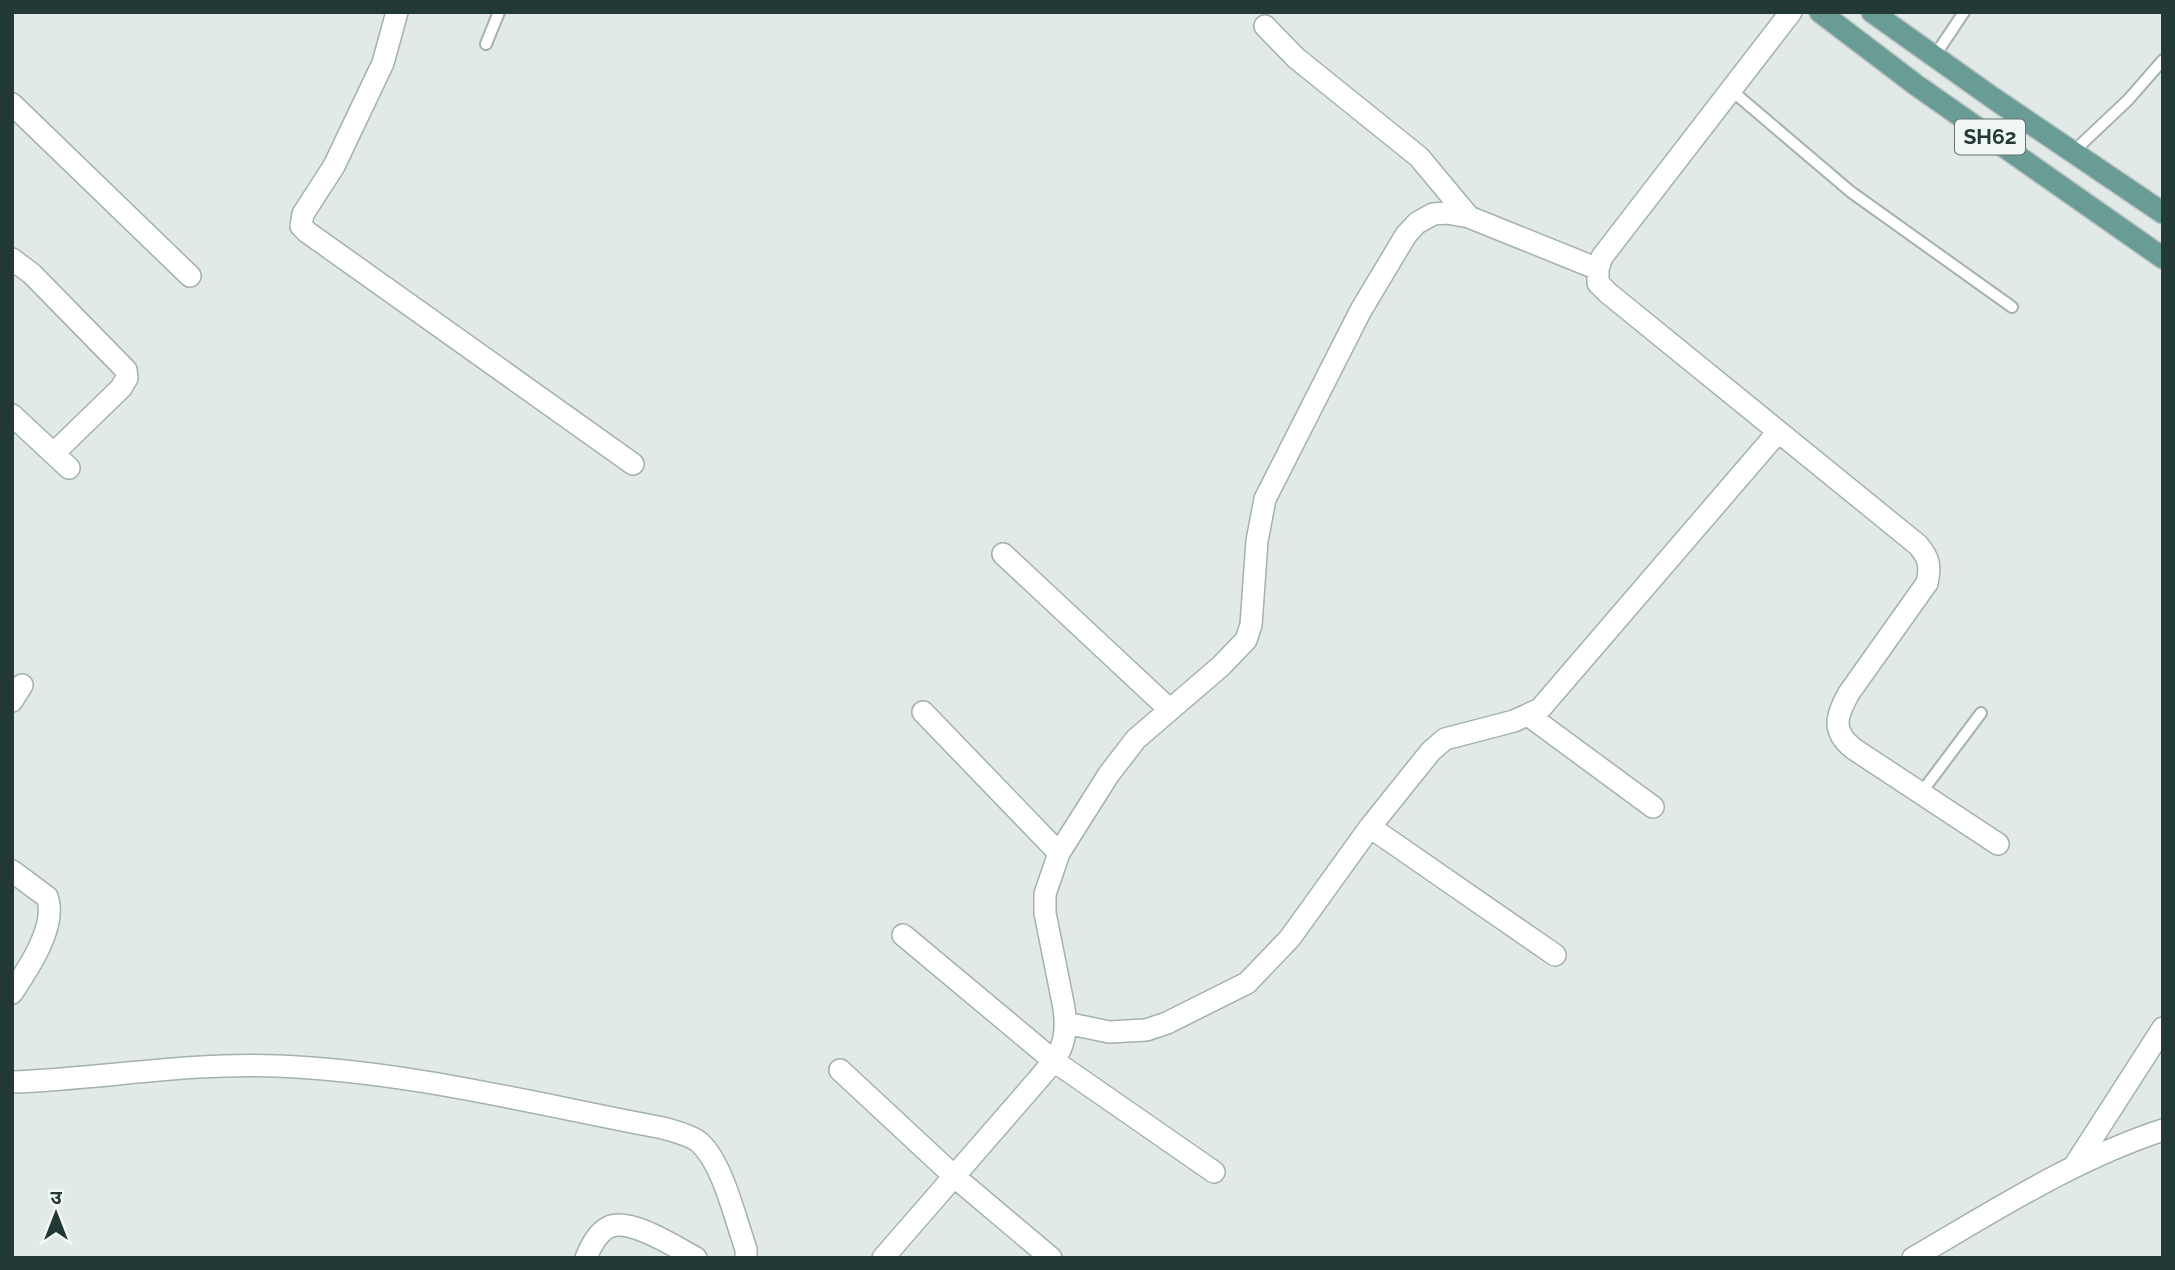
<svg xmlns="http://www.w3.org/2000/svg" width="2175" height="1270" font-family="Raleway,'Noto Sans Devanagari',sans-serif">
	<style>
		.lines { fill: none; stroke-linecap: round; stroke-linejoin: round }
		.lane-casing { stroke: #a4b1ae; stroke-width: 14 }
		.street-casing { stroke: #a4b1ae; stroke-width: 24 }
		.primary-casing { stroke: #bdc4c3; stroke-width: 24 }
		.lane { stroke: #fff; stroke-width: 10 }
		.street { stroke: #fff; stroke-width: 21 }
		.primary { stroke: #6a9c96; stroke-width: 21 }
		.labels { text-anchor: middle; stroke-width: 5; stroke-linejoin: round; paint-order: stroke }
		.shield { fill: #f1f7f5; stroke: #61726f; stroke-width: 2 }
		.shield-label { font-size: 21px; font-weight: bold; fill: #233936 }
	</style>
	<rect width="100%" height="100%" fill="#e1eae7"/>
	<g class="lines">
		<defs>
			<path id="lane" d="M486,44L499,12
				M1934,57L1964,12
				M1731,90L1851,192L2012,307
				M2074,151L2128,100L2163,60
				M1921,793L1981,713"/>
			<path id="street" d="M397,12L383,63L334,166L303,214L301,226L307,232L633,464
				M1791,12L1602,257L1598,269V283L1608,293L1918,545C1929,558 1931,566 1927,583L1849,693C1836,716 1831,731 1854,749L1998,844
				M1265,26L1296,58L1419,157L1469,217
				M12,104L190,276
				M12,259L32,274L126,370L127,378L121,388L54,453
				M12,415L69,468
				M1003,554L1169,709
				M12,701L22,685
				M923,712L1059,853
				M1528,715L1653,807
				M1370,827L1555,955
				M12,871L47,897C58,925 28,969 12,993
				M903,935L1054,1061L1214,1172
				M1066,1023L1109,1032L1146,1030L1167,1023L1247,983L1290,938L1370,827L1431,751L1445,739L1514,721L1540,709L1778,432
				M840,1070L955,1177L1051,1258
				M12,1082C100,1079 189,1062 277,1066C407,1071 536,1104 663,1128C674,1131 690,1135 699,1142C723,1163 735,1219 746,1249V1258
				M2075,1165L2163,1028
				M586,1258C590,1247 598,1232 609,1227C630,1217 677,1248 696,1258
				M883,1258L1036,1082C1059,1055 1069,1045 1064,1008L1045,913V894L1059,853L1109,774L1136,739L1221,666L1246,640L1251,625L1257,541L1265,499L1361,310L1406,235L1417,223L1433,214L1447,213L1469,217L1598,269
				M1913,1258C1994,1211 2074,1159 2163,1130"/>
			<path id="primary" d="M1820,12L1916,85L2163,258
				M1872,12L1993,98L2163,213"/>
		</defs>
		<use href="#lane" class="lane-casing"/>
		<use href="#street" class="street-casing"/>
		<use href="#primary" class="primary-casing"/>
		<use href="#lane" class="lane"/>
		<use href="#street" class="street"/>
		<use href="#primary" class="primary"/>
	</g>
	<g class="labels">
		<rect class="shield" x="1955" y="119.5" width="70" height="35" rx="5"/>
		<g class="shield-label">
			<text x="1990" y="144">SH62</text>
		</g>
	</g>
	<rect width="2175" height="1270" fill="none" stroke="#233936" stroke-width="28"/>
	<g transform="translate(56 1214)" stroke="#f1f7f5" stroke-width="5" paint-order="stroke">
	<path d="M0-5L12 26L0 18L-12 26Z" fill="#233936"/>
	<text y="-10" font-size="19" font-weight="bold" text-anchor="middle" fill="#233936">उ</text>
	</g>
</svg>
